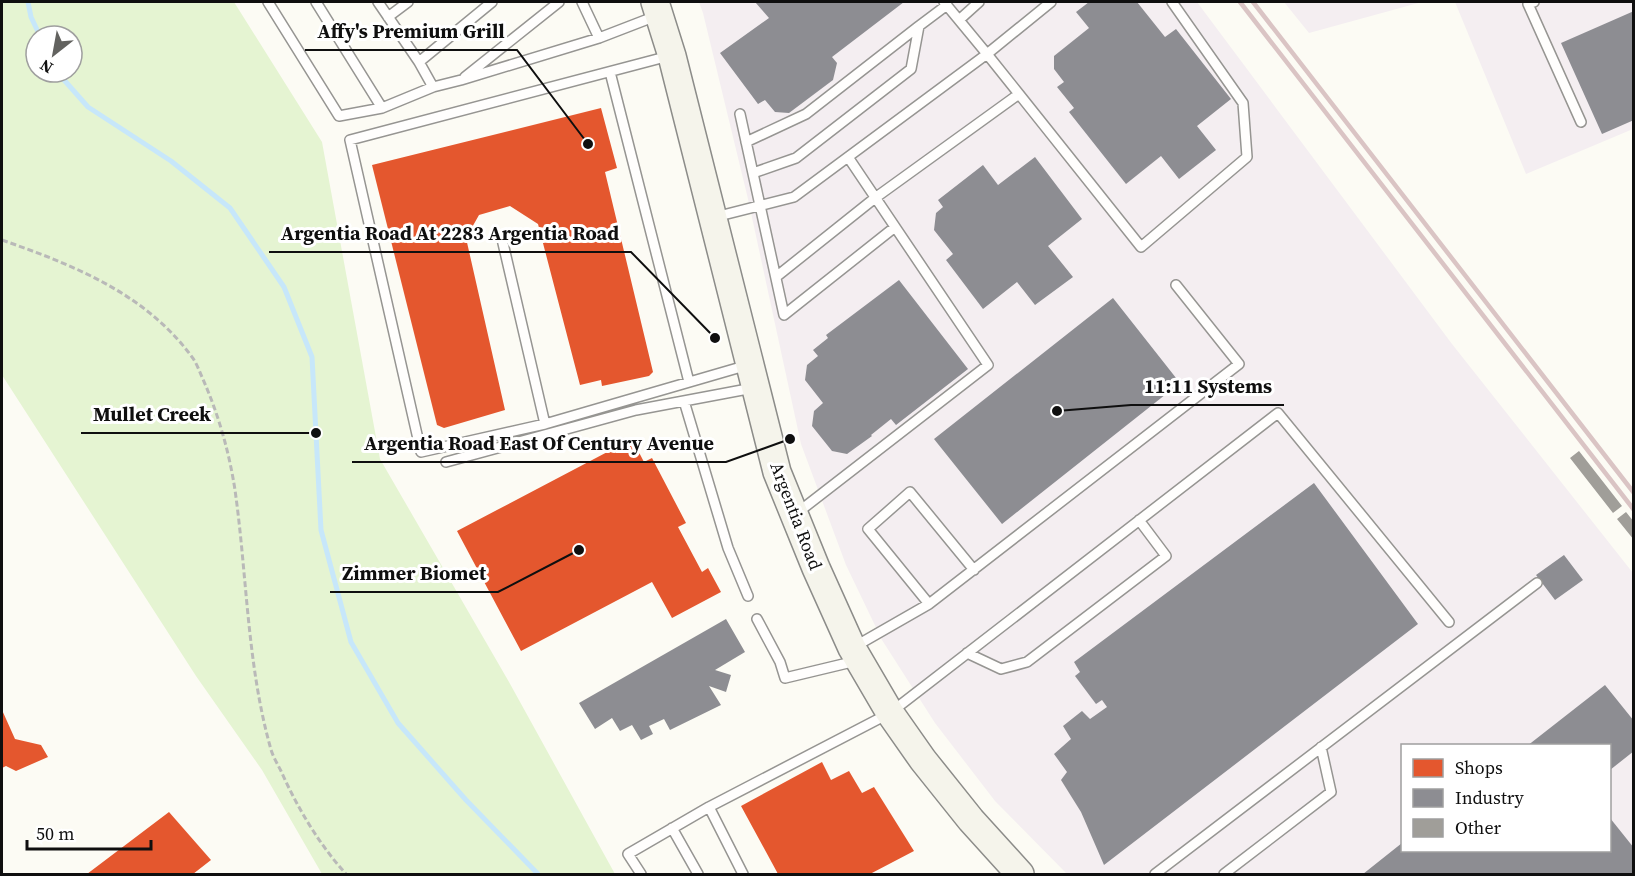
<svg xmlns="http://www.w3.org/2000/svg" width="1635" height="876" font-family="'Source Serif 4',serif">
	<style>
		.industrial { fill: #f4eef1; fill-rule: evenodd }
		.green { fill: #e5f4d2; fill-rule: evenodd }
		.shops { fill: #e4572e }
		.industry { fill: #8d8d92 }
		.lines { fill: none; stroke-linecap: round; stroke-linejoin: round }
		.stream { stroke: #c7e7fa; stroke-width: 5 }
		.building { fill: #a09e99 }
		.lane-casing { stroke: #969592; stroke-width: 12 }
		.secondary-casing { stroke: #8c8c89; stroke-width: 30 }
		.path { stroke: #b9b9b8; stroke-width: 3; stroke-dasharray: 6 3; stroke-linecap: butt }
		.lane { stroke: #fffefd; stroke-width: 9 }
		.secondary { stroke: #f5f4eb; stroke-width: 27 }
		.rail { stroke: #dac4c4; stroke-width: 4.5 }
		.labels { text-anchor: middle; stroke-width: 6; stroke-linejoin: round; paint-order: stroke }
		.street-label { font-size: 18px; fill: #0f0f0f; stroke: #fff }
		.leader { fill: none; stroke: #0f0f0f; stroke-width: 2 }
		.callout-dot { fill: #0f0f0f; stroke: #fff; stroke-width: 2 }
		.callout-label { font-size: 20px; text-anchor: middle; font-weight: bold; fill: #0f0f0f; stroke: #fff; stroke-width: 6; stroke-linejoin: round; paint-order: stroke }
	</style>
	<rect width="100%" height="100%" fill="#fcfbf4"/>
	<path class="industrial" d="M699,2H1197L1452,344L1633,573V874H1067L995,801L935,723L882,640L846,565L801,444L748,199L703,13ZM1402,746H1610V850H1402Z
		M1284,2H1422L1309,33Z
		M1455,2H1633V129L1526,174Z"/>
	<path class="green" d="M2,2H234L322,142L380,459L509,682L615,874H322L262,770L196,676L2,375ZM36,36H72V72H36Z"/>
	<path class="shops" d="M601,108L617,168L605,172L653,372L649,376L602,386L601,380L580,385L538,224L510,206L479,215L466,238L505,410L444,428L437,425L372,165Z
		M632,439L644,462L652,458L686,523L678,527L702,572L708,568L721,592L672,618L652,582L521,651L457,531Z
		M2,710L15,739L41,745L48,757L16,771L6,766L2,768Z
		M822,762L831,780L849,771L862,793L874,787L914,851L870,874H778L741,806Z
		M169,812L211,860L193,874H87Z"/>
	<path class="industry" d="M755,2H904L832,57L837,63L833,80L789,113L775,112L765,100L758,104L720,53L769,18Z
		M1089,2H1137L1165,37L1176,29L1231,99L1197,126L1216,150L1179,179L1161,156L1126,184L1069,112L1074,108L1057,87L1064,82L1054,69V56L1089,28L1076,12Z
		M1634,11V120L1602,134L1561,43Z
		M1035,157L1082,219L1048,246L1073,277L1035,305L1017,282L983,309L946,260L953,254L934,230L936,213L943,207L938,200L983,165L998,185Z
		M899,280L968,369L896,425L891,419L871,435L872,436L847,454L832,451L812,426L814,411L823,403L805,380L807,365L818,356L813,350L828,338L826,335Z
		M1113,298L1180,383L1002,524L934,439Z
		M1314,483L1418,624L1104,865L1081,812L1061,780L1067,772L1054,754L1071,739L1063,726L1082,711L1090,719L1107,707L1102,700L1096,704L1075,676L1080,672L1074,662Z
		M1564,555L1583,580L1555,600L1536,575Z
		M726,619L745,652L715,670L731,675L726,692L709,686L721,705L670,730L664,719L649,726L653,734L641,740L632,725L620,731L612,718L595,729L579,703Z
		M1605,685L1634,721V751L1610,770V746H1527Z
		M1610,818L1634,848V874H1363L1402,843V850H1610Z"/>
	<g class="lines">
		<path class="stream" d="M28,2L31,17L40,36
			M57,72L88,107L171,161L230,208L284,287L312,357L321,530L351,642L398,723L466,800L538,874"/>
	</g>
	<path class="building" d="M1579,451L1622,506L1613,513L1570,458Z
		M1626,512L1634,522V540L1617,519Z"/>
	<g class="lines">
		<defs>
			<path id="lane" d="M268,2L339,116L382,108L433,87L461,80L599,38L656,16
				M316,2L382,108
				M378,2L419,62L433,87
				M582,2L599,38
				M1534,2L1528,4L1581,122
				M388,17L408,2
				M959,20L979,2
				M669,56L350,140L421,452L545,424L748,365
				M419,62L492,2
				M610,72L689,382
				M465,77L559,2
				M1019,94L1141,247L1247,157L1243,103L1172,2
				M740,114L784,315L895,227
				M746,142L806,114L919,26
				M753,173L796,158L911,69L919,26L947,5
				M715,217L794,197L987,54L944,2
				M502,239L545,424
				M776,277L875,198L1019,94L987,54L1051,2
				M684,401L728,548L748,596
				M446,462L636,410L753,388
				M797,513L988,365L848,157
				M929,604L868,529L910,492L974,570
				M757,619L780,662L785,678L856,661
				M854,647L929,604L1239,364L1176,285
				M967,653L1001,669L1027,662L1166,556L1139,520
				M709,807L743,874
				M672,828L698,874
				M641,874L628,854L709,807L890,713L1278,413L1449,622
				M1155,874L1537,583
				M1224,874L1331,792L1321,747"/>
			<path id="secondary" d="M655,2L672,56L777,472L816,568L852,648L890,713L923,760L971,820L1020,874"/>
		</defs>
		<use href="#lane" class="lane-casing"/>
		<use href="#secondary" class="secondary-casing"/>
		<path class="path" d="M2,240C73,265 145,293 192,357C196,362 199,370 202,377C218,413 229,451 235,490C247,575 247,663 270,746C272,755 277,763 281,771C298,809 319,844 346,874"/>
		<use href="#lane" class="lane"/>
		<use href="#secondary" class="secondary"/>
		<path class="rail" d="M1240,2L1634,510
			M1253,2L1634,493"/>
	</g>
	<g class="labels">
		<g class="street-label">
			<text transform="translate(796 516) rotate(69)" y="6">Argentia Road</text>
		</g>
	</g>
	<path class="leader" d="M588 144L517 50H305M715 338L631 252H269M1057 411L1131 405H1284M316 433L223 433H81M790 439L726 462H352M579 550L498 592H330"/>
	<g class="callout-dot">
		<circle cx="588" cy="144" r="6"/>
		<circle cx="715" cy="338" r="6"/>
		<circle cx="1057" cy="411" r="6"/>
		<circle cx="316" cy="433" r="6"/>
		<circle cx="790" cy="439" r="6"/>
		<circle cx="579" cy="550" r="6"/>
	</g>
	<g class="callout-label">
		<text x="411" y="38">Affy's Premium Grill</text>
		<text x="450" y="240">Argentia Road At 2283 Argentia Road</text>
		<text x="1208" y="393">11:11 Systems</text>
		<text x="152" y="421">Mullet Creek</text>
		<text x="539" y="450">Argentia Road East Of Century Avenue</text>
		<text x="414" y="580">Zimmer Biomet</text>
	</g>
	<rect width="1635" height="876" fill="none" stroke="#0f0f0f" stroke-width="6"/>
	<rect x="1401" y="744" width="210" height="108" fill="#ffffff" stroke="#9f9f9f" stroke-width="1.5"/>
	<rect x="1413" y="759" width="30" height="18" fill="#e4572e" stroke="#9f9f9f" stroke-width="1.5"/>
	<text x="1455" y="774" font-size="18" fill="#0f0f0f">Shops</text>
	<rect x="1413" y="789" width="30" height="18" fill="#8d8d92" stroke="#9f9f9f" stroke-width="1.5"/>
	<text x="1455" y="804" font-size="18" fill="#0f0f0f">Industry</text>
	<rect x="1413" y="819" width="30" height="18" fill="#a09e99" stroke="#9f9f9f" stroke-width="1.5"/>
	<text x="1455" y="834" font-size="18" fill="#0f0f0f">Other</text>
	<g transform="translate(54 54) rotate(211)"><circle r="28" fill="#ffffff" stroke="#9f9f9f" stroke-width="1.5"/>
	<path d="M0-4.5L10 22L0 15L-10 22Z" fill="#62625f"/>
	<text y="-9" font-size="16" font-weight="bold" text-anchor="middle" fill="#0f0f0f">N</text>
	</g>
	<path d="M27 840v9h124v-9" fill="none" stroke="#0f0f0f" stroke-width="3"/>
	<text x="36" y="840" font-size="18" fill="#0f0f0f" stroke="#ffffff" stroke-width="4.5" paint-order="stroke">50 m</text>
</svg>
